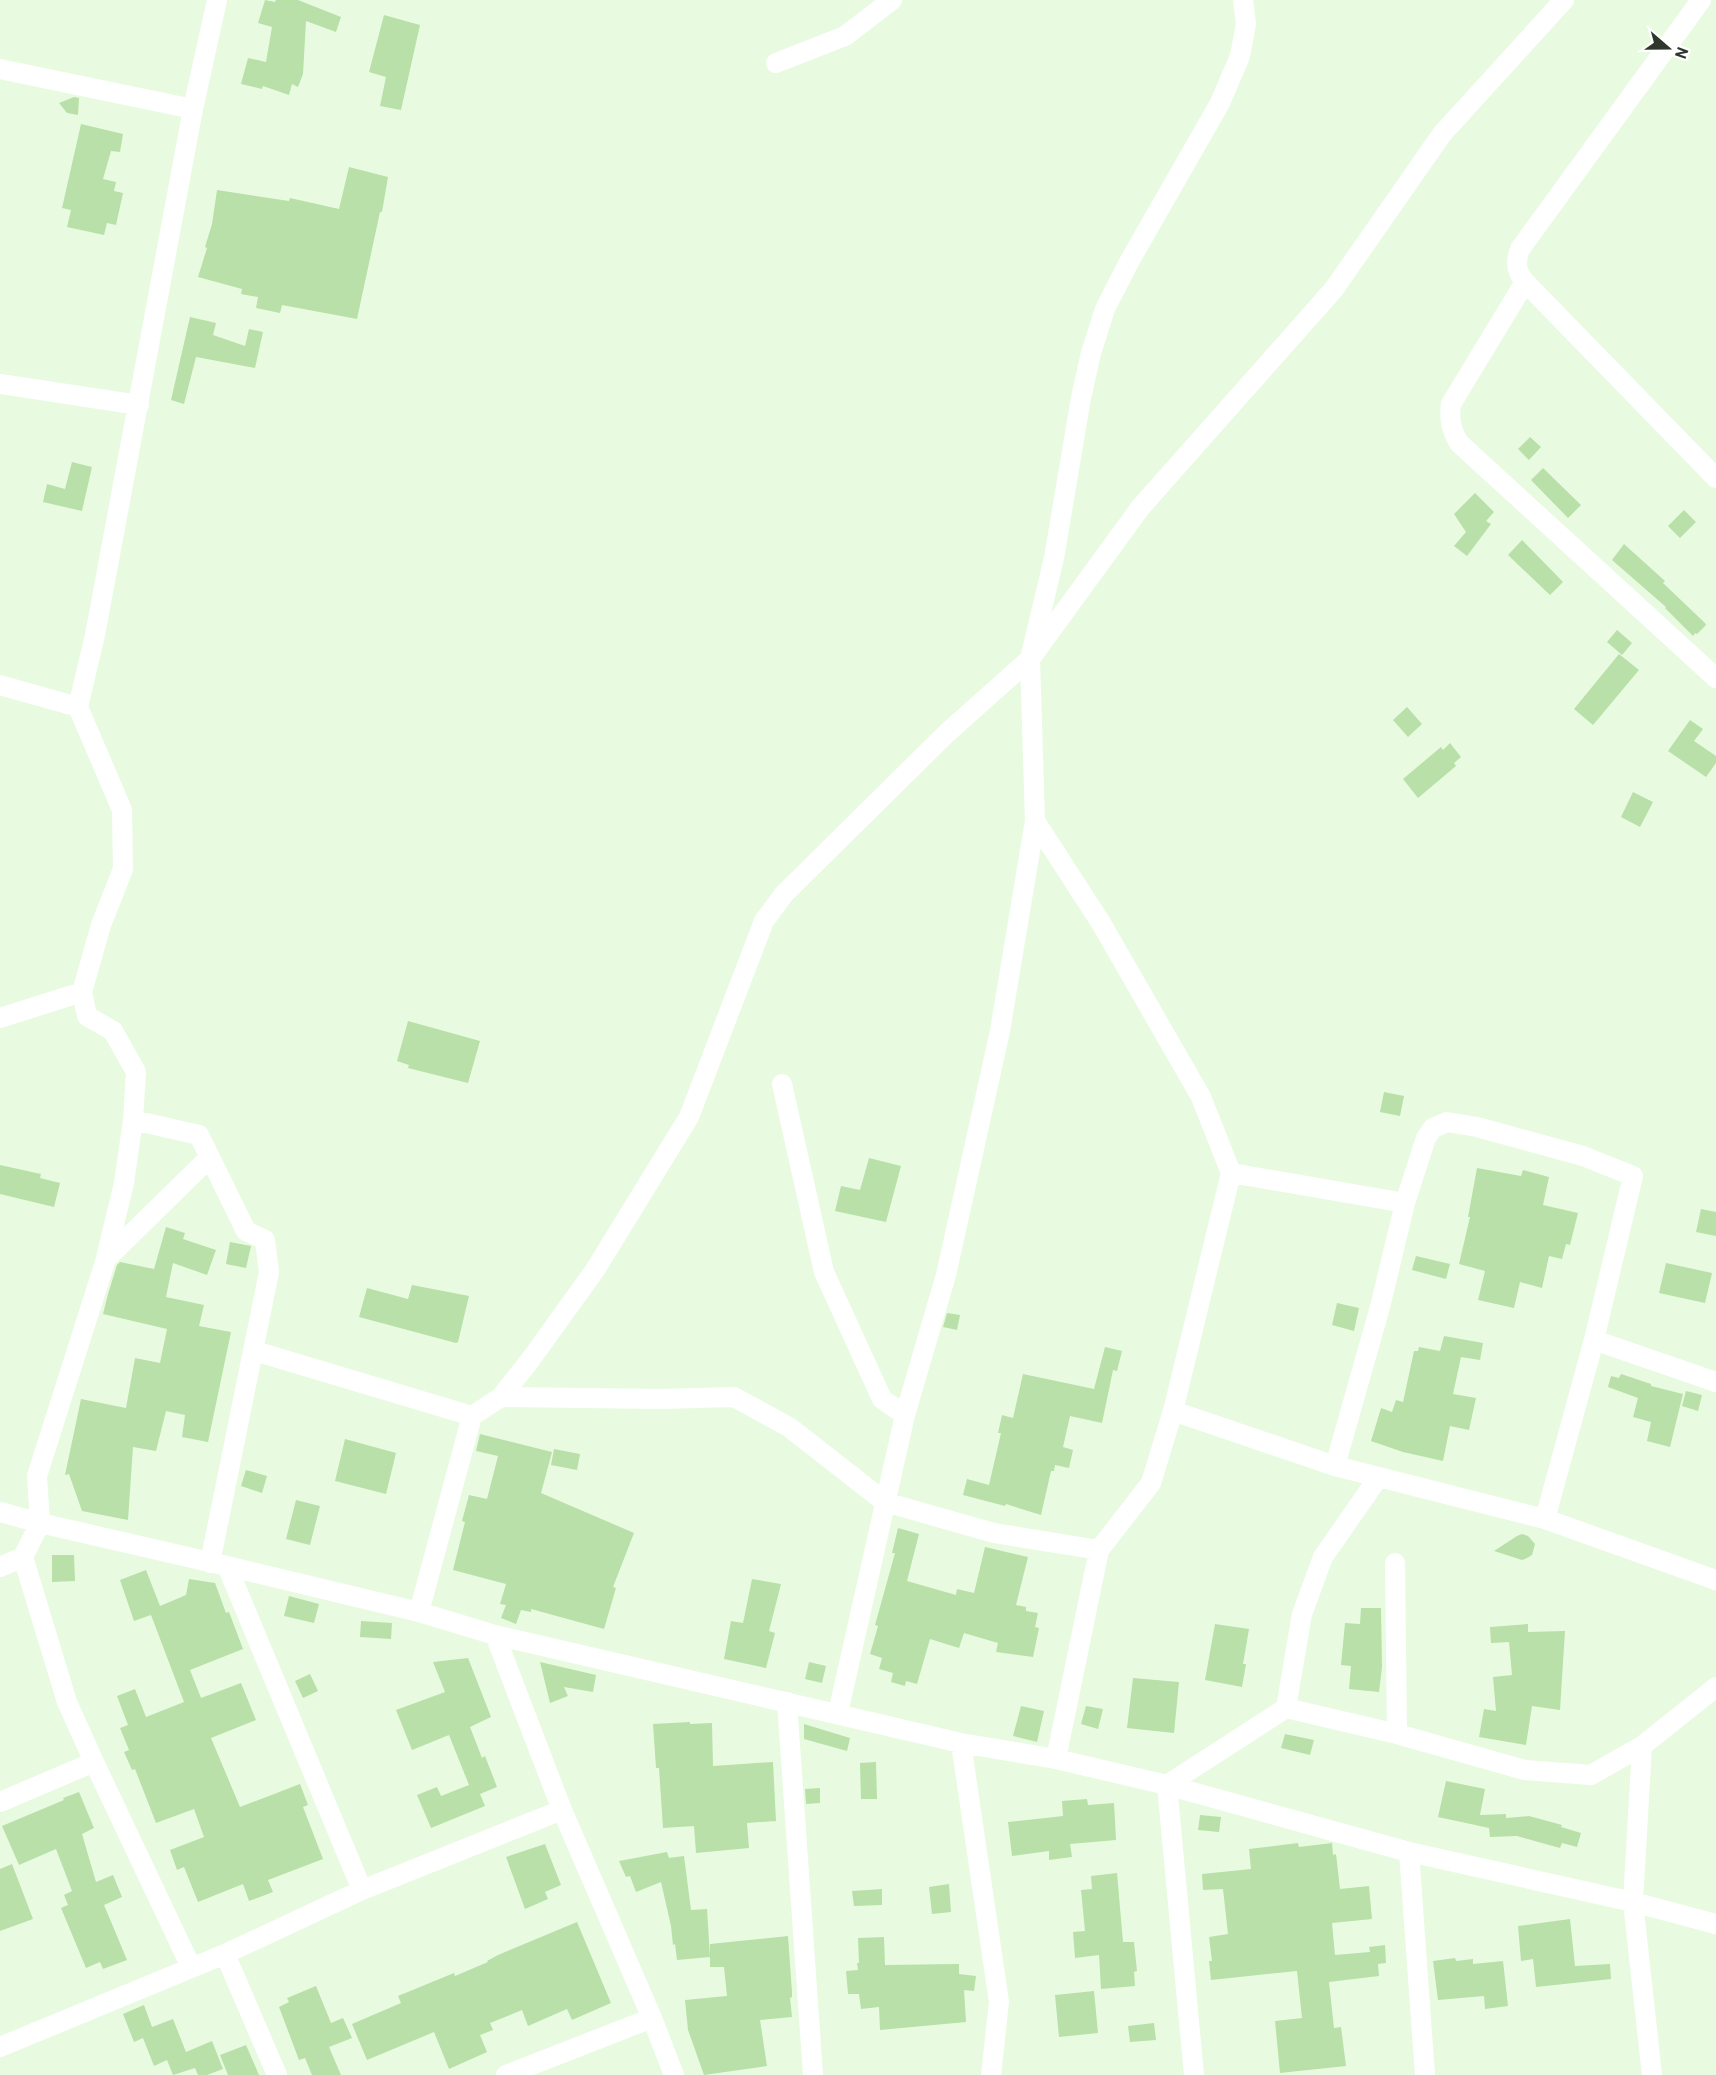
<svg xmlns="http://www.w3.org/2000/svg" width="1716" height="2075" font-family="Barlow,sans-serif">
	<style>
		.building { fill: #b8e0a8 }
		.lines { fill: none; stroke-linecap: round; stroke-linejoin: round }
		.minor { stroke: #fff; stroke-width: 20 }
	</style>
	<rect width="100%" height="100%" fill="#e8fbe1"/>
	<path class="building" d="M265,0L275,2L276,0H298L341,17L336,32L306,21L303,74L298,87L292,84L289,95L263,86L262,89L241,84L248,58L266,62L272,27L258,23Z
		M384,15L420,25L401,110L380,106L386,77L369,72Z
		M74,97L79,98L78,115L67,113L59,103Z
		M81,124L123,134L120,152L111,151L103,179L116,182L114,191L123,193L116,225L107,223L104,235L67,227L71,210L62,208Z
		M349,167L388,177L382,212H380L357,319L282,305L280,313L256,308L258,297L241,294L242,289L198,277L207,248L205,247L212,224L217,190L289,201L290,198L339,209Z
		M190,317L216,323L213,335L245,346L249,329L263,332L255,368L196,357L184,404L171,400Z
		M1530,437L1541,447L1529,460L1518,449Z
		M72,462L92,467L82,511L43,502L47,484L65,489Z
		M1543,468L1581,505L1568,518L1531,480Z
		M1475,493L1494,512L1486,521L1491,524L1467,556L1454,546L1466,532L1454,514Z
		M1684,510L1696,522L1680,538L1668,526Z
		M1522,540L1563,582L1550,595L1508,555Z
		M1624,544L1665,581L1663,583L1705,623L1706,625L1697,634L1695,633L1693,636L1665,608L1666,607L1612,560Z
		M1617,630L1632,643L1622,655L1607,642Z
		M1619,654L1639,670L1593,725L1574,709Z
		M1407,707L1422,724L1408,737L1393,720Z
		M1690,720L1703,729L1694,741L1716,756V763L1706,777L1668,751Z
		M1450,743L1461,757L1454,763L1456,766L1418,798L1403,779L1441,747L1443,750Z
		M1633,792L1653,802L1640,827L1621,817Z
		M408,1021L480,1041L468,1083L408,1068L409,1065L397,1061Z
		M1384,1092L1404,1096L1400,1116L1380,1112Z
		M869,1158L901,1166L886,1222L835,1211L841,1186L860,1190Z
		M0,1165L41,1174L40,1178L60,1183L54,1207L0,1194Z
		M1477,1168L1521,1176L1523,1170L1549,1177L1543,1205L1578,1213L1570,1245L1566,1244L1562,1259L1549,1256L1542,1288L1520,1282L1514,1308L1478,1300L1485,1271L1459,1264L1470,1217H1468Z
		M1701,1209L1716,1212V1236L1696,1232Z
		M166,1227L185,1233L183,1239L216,1250L207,1275L173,1263L166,1297L204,1305L199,1326L231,1332L208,1442L182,1437L185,1415L166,1411L156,1451L133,1447L128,1520L82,1511L69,1474L65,1475L81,1399L126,1408L135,1358L160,1363L167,1329L103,1314L108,1294L117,1265L120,1262L154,1269Z
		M230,1242L251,1246L246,1268L226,1264Z
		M1416,1256L1450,1264L1446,1279L1412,1270Z
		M1666,1263L1712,1273L1705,1303L1659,1293Z
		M412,1285L469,1296L458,1342L456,1343L359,1317L367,1288L408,1299Z
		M1337,1303L1359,1308L1354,1331L1332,1325Z
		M947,1313L960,1315L957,1330L943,1327Z
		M1444,1336L1483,1343L1480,1360L1461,1357L1453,1394L1476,1398L1469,1430L1450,1426L1443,1461L1403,1452L1371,1441L1381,1408L1392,1412L1396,1400L1403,1402L1414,1351H1418L1419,1347L1440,1351Z
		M1105,1347L1122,1351L1117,1371L1113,1370L1102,1423L1070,1416L1063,1447L1073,1450L1069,1468L1055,1465L1054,1471H1051L1041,1515L1006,1504L1005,1506L963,1495L967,1479L989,1485L1001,1433H998L1002,1415L1013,1418L1023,1374L1094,1389Z
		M1621,1374L1651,1384V1386L1683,1394L1670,1447L1647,1441L1651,1422L1633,1417L1638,1398L1608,1387L1611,1376L1619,1378Z
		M1686,1391L1702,1395L1698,1411L1682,1406Z
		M480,1434L552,1452L541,1493L634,1533L613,1587L616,1588L604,1629L531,1609V1612L521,1610L516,1624L501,1618L506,1605L500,1604L506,1584L453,1570L465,1522L462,1521L469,1495L487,1499L498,1456L476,1451Z
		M345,1439L396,1453L386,1494L335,1481Z
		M554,1449L580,1454L577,1470L551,1465Z
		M246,1470L267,1476L262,1493L241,1486Z
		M296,1500L320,1506L310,1545L286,1539Z
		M898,1528L919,1534L907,1581L956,1595L957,1589L974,1593L985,1547L1028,1557L1016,1605L1026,1607V1611L1038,1613L1035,1627L1039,1628L1033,1657L996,1652L998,1643L964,1633L959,1648L930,1639L917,1684L906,1681L905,1686L891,1682L893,1673L879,1669L882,1658L870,1654L878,1626L875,1625L895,1553H892Z
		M1522,1534L1528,1536L1535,1544L1532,1555L1527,1558L1522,1560L1494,1551L1517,1536Z
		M52,1555H74L75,1581L52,1582Z
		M146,1570L160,1606L186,1595L189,1579L215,1583L226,1613L229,1612L243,1649L190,1670L201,1698L241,1683L256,1720L211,1738L240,1807L300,1784L308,1805L303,1807L323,1859L268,1880L273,1892L249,1901L243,1884L198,1902L184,1867L177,1870L170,1850L204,1837L194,1809L156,1823L135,1769L132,1770L124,1752L129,1750L120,1728L128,1725L117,1696L135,1689L146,1717L184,1702L151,1615L134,1621L120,1580Z
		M752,1579L781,1584L769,1631L775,1633L766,1668L724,1659L731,1621L743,1623Z
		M289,1596L319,1604L314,1623L284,1616Z
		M1361,1608H1381L1382,1667L1379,1692L1349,1689L1351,1666L1341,1665L1345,1623L1360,1624Z
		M361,1621L392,1623L391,1639L360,1637Z
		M1215,1624L1249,1629L1243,1664H1246L1242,1687L1205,1680Z
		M1528,1624V1632L1565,1631L1560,1710L1532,1706L1526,1745L1479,1737L1484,1709L1496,1711L1493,1677L1512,1675L1509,1642L1491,1643L1490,1627Z
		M468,1658L491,1717L470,1727L482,1758L485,1756L497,1787L480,1794L485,1806L431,1828L417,1795L437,1787L441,1796L469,1785L449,1735L412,1750L396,1710L445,1692L433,1662Z
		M540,1662L596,1675L593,1692L564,1687L568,1696L550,1703Z
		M809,1662L826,1666L822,1683L805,1679Z
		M310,1674L318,1691L303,1698L295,1681Z
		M1133,1678L1179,1682L1174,1733L1127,1728Z
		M1021,1706L1044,1711L1037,1742L1013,1736Z
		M1086,1706L1103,1709L1098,1729L1081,1724Z
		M690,1722V1724L712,1723L713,1766L773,1762L776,1821L747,1823L749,1848L696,1853L694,1826L663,1828L659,1768H656L653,1724Z
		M804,1724L850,1738L847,1751L804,1739Z
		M1285,1734L1314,1740L1310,1755L1281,1748Z
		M876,1762L877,1799H861L860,1763Z
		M1446,1781L1485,1789L1480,1815L1506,1814V1818L1529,1816L1562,1825L1561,1827L1581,1833L1577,1847L1562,1843L1560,1848L1517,1836L1490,1837L1489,1828L1438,1817Z
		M820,1788V1803L806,1804L805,1789Z
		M79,1792L94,1828L82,1834L96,1882L113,1875L122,1897L104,1905L127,1960L103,1969L100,1962L86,1968L61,1908L68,1905L64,1895L72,1891L56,1849L19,1865L2,1826L64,1800L63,1798Z
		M1087,1799L1088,1805L1114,1803L1116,1840L1070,1844L1072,1857L1049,1860V1851L1012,1856L1008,1822L1063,1816L1062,1801Z
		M1200,1815L1221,1817L1219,1832L1198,1830Z
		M1298,1843L1299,1847L1332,1843L1333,1855L1336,1854L1340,1889L1369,1886L1372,1919L1332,1923L1335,1955L1370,1952L1369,1947L1385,1945L1386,1963L1378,1964L1379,1976L1329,1982L1334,2028L1341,2027L1346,2066L1280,2073L1275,2021L1302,2018L1297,1971L1211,1980L1209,1961H1212L1209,1937L1228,1934L1223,1889L1203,1890L1202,1874L1251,1869L1249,1849Z
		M545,1844L561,1885L545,1892L548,1899L525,1909L506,1857Z
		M667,1852L669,1858L684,1856L691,1910L707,1909L710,1957L677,1960L675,1944L673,1945L671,1926L661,1882L636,1892L630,1876L626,1877L619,1861Z
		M12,1864L33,1919L0,1931V1869Z
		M1117,1873L1123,1942H1134L1137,1971L1134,1972L1135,1986L1101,1989L1099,1955L1075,1958L1073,1932L1085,1931L1081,1890L1092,1889L1091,1876Z
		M949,1884L951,1912L932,1914L929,1887Z
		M882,1889V1905L854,1906L852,1891Z
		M1570,1919L1575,1966L1610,1964L1611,1979L1536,1987L1533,1959L1521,1961L1518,1926Z
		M577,1922L611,2003L572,2020L567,2009L528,2026L522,2010L490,2023L493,2030L480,2035L487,2052L449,2069L434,2032L367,2060L352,2024L401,2003L398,1996L454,1973L455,1976L488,1962L487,1961L498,1955Z
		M788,1936L792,1992V1997L790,1998L792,2017L760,2020L767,2066L704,2075L688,2030L685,2000L727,1996L724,1967H710V1944Z
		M884,1937L885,1965L959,1964V1974L976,1976L974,1991L964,1990L966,2022L880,2030L879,2007L861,2009L859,1994H848L846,1971L858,1970L857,1963H859L858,1938Z
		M1455,1958L1456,1961L1473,1959V1964L1503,1961L1508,2006L1485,2009L1484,1996L1438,2000L1433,1961Z
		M316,1986L331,2023L343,2018L352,2038L329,2047L341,2075H312L305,2058L299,2060L279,2007L289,2002L287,1998Z
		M1094,1991L1098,2033L1059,2037L1055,1995Z
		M144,2005L152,2027L173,2019L186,2052L212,2041L223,2069L207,2075H198L195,2068L173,2075L167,2060L154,2066L143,2038L134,2042L123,2014Z
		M1154,2023L1156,2040L1130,2042L1128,2026Z
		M246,2045L259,2075H228L220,2055Z"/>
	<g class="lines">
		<path class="minor" d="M1701,0L1520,249C1515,262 1516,272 1525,282L1716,478
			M776,63L845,36L892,0
			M0,69L193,109
			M1525,282L1451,404C1449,419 1451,429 1459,443L1716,678
			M0,384L139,405
			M0,685L78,707
			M1035,821L1101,923L1201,1097L1231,1173L1173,1411L1151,1483L1099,1550L1056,1759
			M0,1018L82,992
			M782,1084L824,1272L882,1399L905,1415
			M1231,1173L1405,1203
			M106,1258L124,1183L133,1120
			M1594,1340L1716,1382
			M255,1351L472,1416
			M501,1397L660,1399L734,1397L789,1427L885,1502L994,1533L1099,1550
			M1173,1411L1335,1466L1545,1519
			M1335,1466L1380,1307L1405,1203L1426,1138L1433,1128L1447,1122L1477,1127L1583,1156L1633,1176L1594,1340L1545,1519L1716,1580
			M0,1512L40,1523L227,1566L419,1612L495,1635L961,1743L1056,1759L1167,1785L1409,1852L1633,1902L1716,1924
			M210,1563L269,1272L265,1240L246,1231L199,1135L133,1120L136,1072L113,1031L87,1016L82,992L101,925L123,869L122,810L78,707L95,635L193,109L217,0
			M1395,1563L1397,1734
			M227,1566L362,1890
			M0,1567L23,1557
			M419,1612L472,1416L501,1397L531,1359L595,1270L689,1117L764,921L784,894L947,733L1030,659L1140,508L1334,289L1442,134L1564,0
			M495,1635L562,1810L652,2018L674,2075
			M787,1702L813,2075
			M1286,1708L1397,1734L1525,1770L1591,1775L1642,1746L1716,1687
			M838,1713L905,1415L946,1275L1000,1031L1035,821L1030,659L1054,558L1081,398L1091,353L1105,309L1129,262L1220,103L1240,56L1246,24L1243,0
			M961,1743L999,2002L991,2075
			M1642,1746L1633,1902L1652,2075
			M94,1762L191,1967
			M0,1802L94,1762L67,1702L23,1557L40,1523L37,1476L106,1259L209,1158
			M1409,1852L1425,2075
			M225,1954L277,2075
			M0,2047L225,1954L362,1890L562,1810
			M506,2075L652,2018
			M1194,2075L1167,1785L1286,1708L1302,1614L1323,1557L1378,1478"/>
	</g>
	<g transform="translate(1668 48) rotate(110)" stroke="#ffffff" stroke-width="4.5" paint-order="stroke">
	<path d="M0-4.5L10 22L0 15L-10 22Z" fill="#2f362c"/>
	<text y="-9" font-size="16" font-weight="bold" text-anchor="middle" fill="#2f362c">N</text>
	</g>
</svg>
